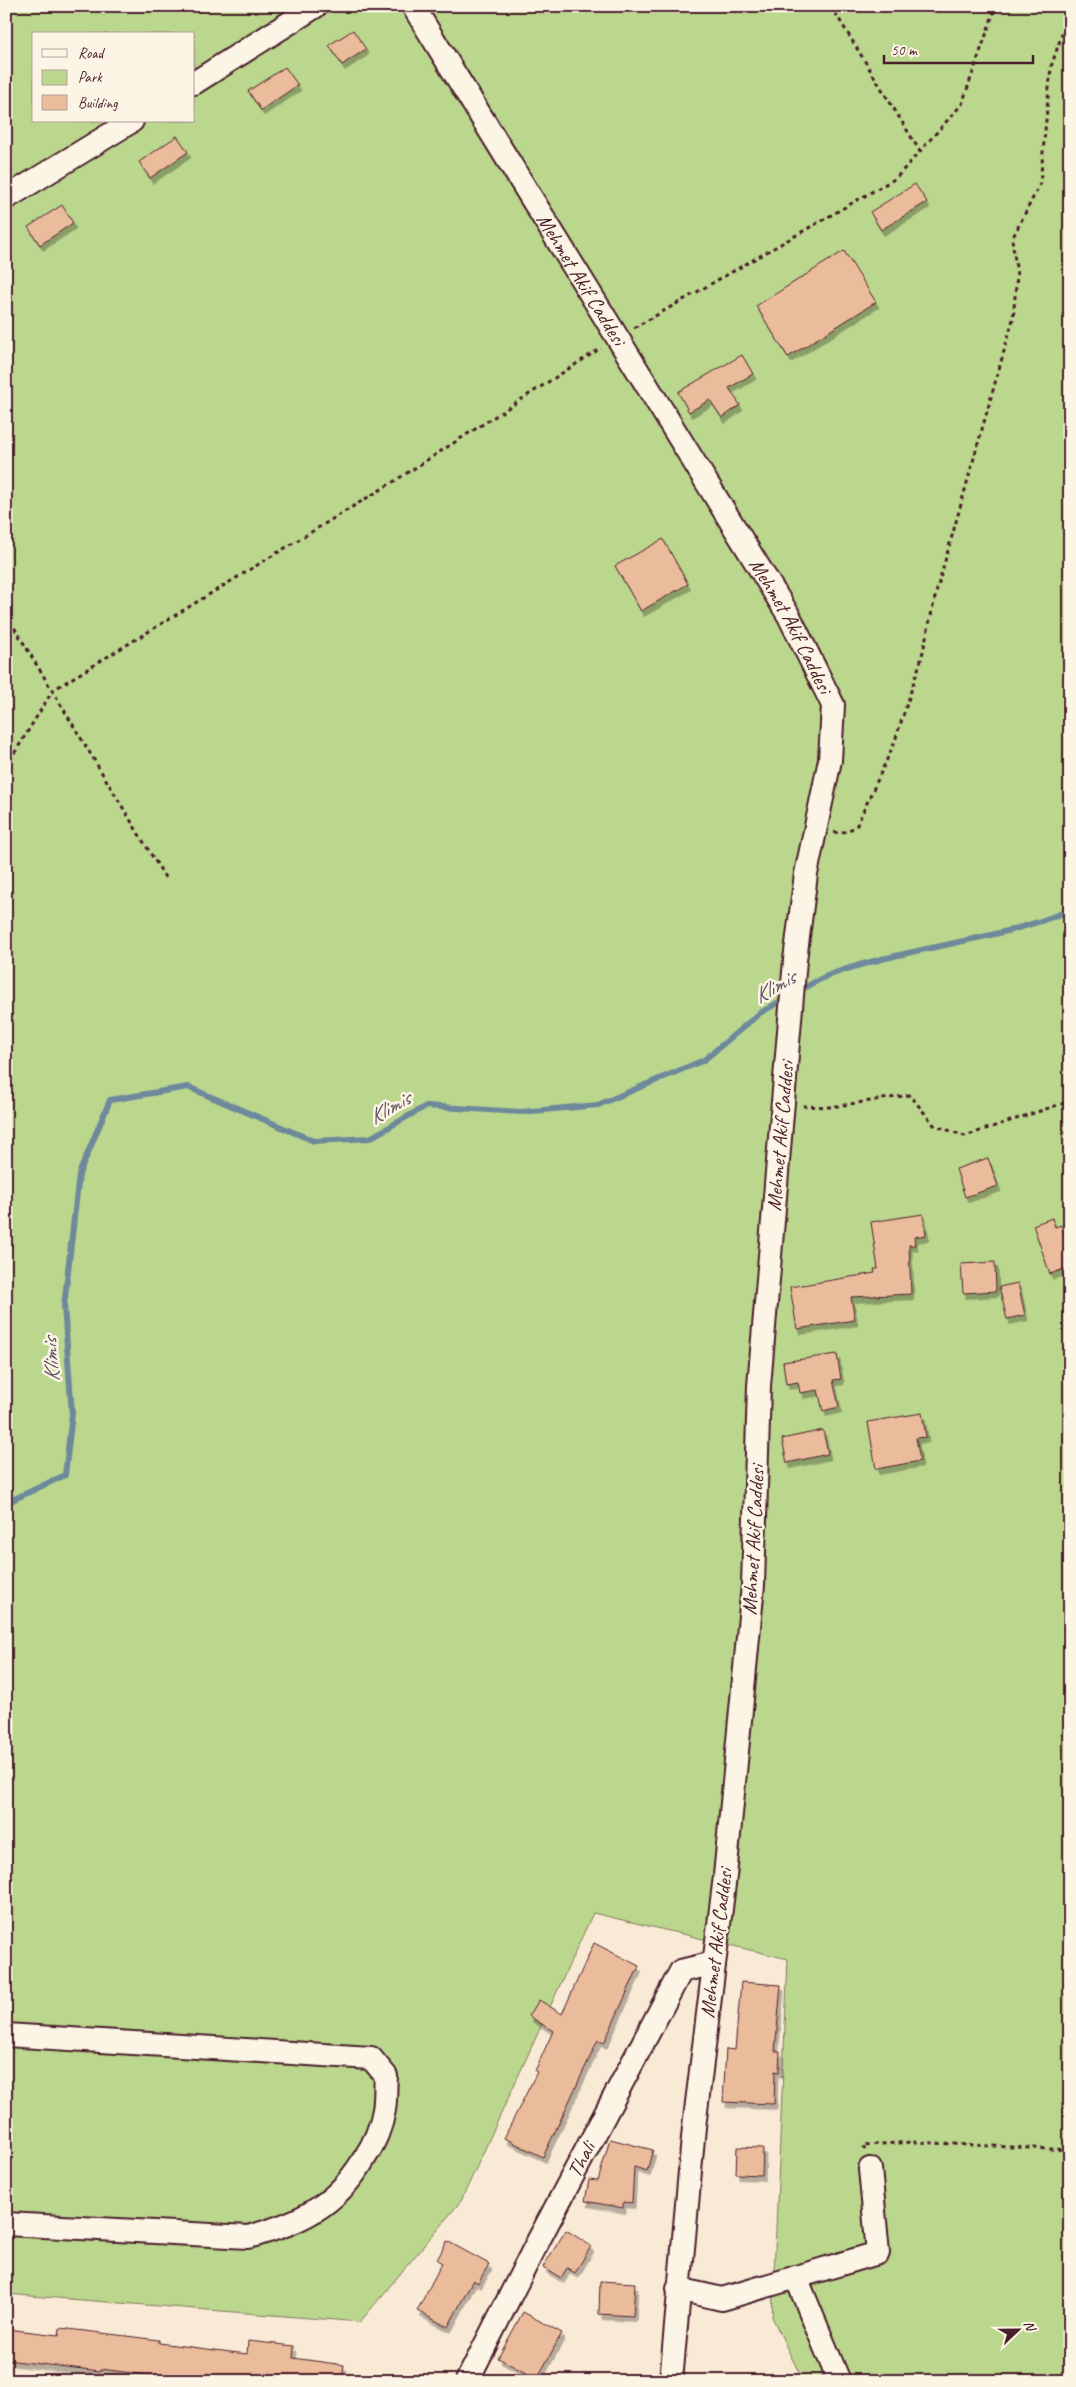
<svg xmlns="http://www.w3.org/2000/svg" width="1076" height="2387" font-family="Caveat,sans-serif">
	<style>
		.green { fill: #bbd68d; stroke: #827a5c; fill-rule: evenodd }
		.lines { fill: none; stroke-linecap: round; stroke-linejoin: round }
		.stream { stroke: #6d899b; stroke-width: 6 }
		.building { fill: #ebbc9b; stroke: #4a1f2b; filter: url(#shadow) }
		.minor-casing { stroke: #4a1f2b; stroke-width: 26 }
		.path { stroke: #4a1f2b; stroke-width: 3; stroke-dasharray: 4 4; stroke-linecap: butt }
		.minor { stroke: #fcf5e5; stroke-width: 22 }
		.labels { text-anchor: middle; stroke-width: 5; stroke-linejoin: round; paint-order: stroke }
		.street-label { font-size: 21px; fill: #4a1f2b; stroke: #fcf5e5 }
		.water-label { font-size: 22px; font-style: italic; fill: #5c5463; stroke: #fcf5e5 }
	</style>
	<defs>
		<filter id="shadow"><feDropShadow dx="3" dy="5.5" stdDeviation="0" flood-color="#0004"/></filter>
	</defs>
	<rect width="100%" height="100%" fill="#f9ead6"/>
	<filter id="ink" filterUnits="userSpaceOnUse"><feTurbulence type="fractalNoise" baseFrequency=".02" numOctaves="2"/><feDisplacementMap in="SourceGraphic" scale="10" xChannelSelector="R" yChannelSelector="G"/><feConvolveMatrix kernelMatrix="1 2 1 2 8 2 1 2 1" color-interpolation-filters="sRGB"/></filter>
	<g filter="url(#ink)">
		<path class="green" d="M6,6H1070V2381H803L772,2317L788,1959L593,1913L461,2201L360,2322L6,2294ZM34,34H194V121H34Z"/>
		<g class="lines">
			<path class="stream" d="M797,992C807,987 817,980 827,976C906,946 993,943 1070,910
				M6,1503L65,1475L72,1414L64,1306L79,1174L110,1100L188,1087L314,1141L370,1138L426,1106L521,1112L598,1105L704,1060L760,1013L786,998"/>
		</g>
		<path class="building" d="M353,30L366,49L342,65L329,45Z
			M285,67L298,85L261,110L248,91Z
			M177,136L188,152L150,178L139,162Z
			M915,184L927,202L881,230L870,212Z
			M62,205L73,223L40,245L28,227Z
			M844,251L876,302L788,357L756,306Z
			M742,355L753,374L729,388L740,405L722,418L710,400L689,412L678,392Z
			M663,539L688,584L641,611L615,566Z
			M988,1158L998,1186L965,1197L956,1169Z
			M923,1214L926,1235L914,1237L915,1245H909L911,1294L851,1297L855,1320L797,1329L790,1287L875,1273L874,1269H878L871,1222Z
			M1052,1218L1055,1227L1061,1225L1070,1250V1267L1050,1274L1033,1225Z
			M995,1262L996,1291L963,1293L961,1264Z
			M1018,1283L1025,1315L1007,1319L999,1287Z
			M837,1354L841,1379L833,1380L839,1407L823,1411L818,1390L800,1393L798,1382L786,1384L783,1362Z
			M922,1413L926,1437L916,1438L920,1461L876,1469L868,1422Z
			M823,1430L828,1454L787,1463L782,1439Z
			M594,1943L639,1966L604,2043L598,2040L543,2157L504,2138L537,2072L535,2071L553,2031L529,2016L539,2000L562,2014Z
			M741,1982L781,1985L775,2051H780L779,2072L775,2071L774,2104L723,2102L726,2049L735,2050Z
			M610,2139L653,2150L647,2171L634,2167L632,2203L623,2202V2208L585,2201L589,2180L598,2181Z
			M737,2147L763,2148L762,2175L736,2174Z
			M566,2230L591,2246L575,2273L567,2268L561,2278L543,2267Z
			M447,2241L489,2264L478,2283L473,2280L448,2327L417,2311L442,2263L437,2260Z
			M600,2281L635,2283L633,2316L599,2314Z
			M523,2312L562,2333L537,2379L498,2358Z
			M60,2328L159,2340V2343L247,2354L248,2341L294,2346L293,2358L344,2365L342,2381H180V2379L100,2369V2371L6,2360V2329L59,2335Z"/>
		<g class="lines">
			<defs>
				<g id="minor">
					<path id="s1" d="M413,6L789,616L833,705L830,760L806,874L795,960L759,1386L753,1585L725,1876L694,2127L671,2381"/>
					<path d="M194,83L316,6"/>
					<path d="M6,198L132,121"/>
					<path d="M6,2035L371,2058L386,2076C385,2087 386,2099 384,2110C381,2128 374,2144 364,2159C336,2206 300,2223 248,2237L6,2224"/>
					<path d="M796,2277L839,2381"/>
					<path d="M678,2289L722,2299L878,2253L870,2169"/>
					<path id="s2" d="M467,2381L536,2245L681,1971L714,1963"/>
				</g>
			</defs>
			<use href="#minor" class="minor-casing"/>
			<path class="path" d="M831,6L921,153
				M634,328L896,178L962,104L996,6
				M6,614L166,879
				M6,767L53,690L393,482L601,348
				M834,832L841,833L856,827L894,744L921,660L936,593L1013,319L1017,275L1012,239L1040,184L1051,67L1070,10
				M803,1106L830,1107L910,1095L934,1125L965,1136L1070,1101
				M865,2150L863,2145L914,2142L1070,2150
				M1064,2150L1070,2215"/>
			<use href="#minor" class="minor"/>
		</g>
	</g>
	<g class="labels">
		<g class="street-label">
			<text dy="7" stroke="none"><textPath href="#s1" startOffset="321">Mehmet Akif Caddesi</textPath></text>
			<text dy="7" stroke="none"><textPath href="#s1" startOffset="726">Mehmet Akif Caddesi</textPath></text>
			<text transform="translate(780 1136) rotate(-85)" y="7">Mehmet Akif Caddesi</text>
			<text transform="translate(753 1540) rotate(-87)" y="7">Mehmet Akif Caddesi</text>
			<text transform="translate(716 1943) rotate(-83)" y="7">Mehmet Akif Caddesi</text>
			<text dy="7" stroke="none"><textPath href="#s2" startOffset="249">Thali</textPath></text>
		</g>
		<g class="water-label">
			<text transform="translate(774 986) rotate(-30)" y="8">Klimis</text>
			<text transform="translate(389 1107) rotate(-30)" y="8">Klimis</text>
			<text transform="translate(50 1360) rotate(-94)" y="8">Klimis</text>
		</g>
	</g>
	<rect width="1076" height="2387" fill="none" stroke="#fcf5e5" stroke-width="25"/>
	<rect x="12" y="12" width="1051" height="2362" fill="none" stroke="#4a1f2b" stroke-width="2" filter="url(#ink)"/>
	<rect x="32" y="32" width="162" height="90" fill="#fcf5e5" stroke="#b59f9b"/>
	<rect x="42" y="49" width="25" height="8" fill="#fcf5e5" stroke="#b59f9b"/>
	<text x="78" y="58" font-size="15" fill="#4a1f2b">Road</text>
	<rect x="42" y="70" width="25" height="15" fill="#bbd68d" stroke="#b59f9b"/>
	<text x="78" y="82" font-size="15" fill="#4a1f2b">Park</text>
	<rect x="42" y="95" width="25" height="15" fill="#ebbc9b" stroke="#b59f9b"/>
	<text x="78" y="108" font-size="15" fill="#4a1f2b">Building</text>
	<g transform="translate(1018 2330) rotate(68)" stroke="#fcf5e5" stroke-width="4" paint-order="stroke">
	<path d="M0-4L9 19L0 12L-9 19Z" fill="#4a1f2b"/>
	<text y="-8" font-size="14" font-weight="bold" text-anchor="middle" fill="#4a1f2b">N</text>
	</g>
	<path d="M884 55v8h149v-8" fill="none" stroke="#4a1f2b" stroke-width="2.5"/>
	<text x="891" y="55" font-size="15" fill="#4a1f2b" stroke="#fcf5e5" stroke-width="4" paint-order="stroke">50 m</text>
</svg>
